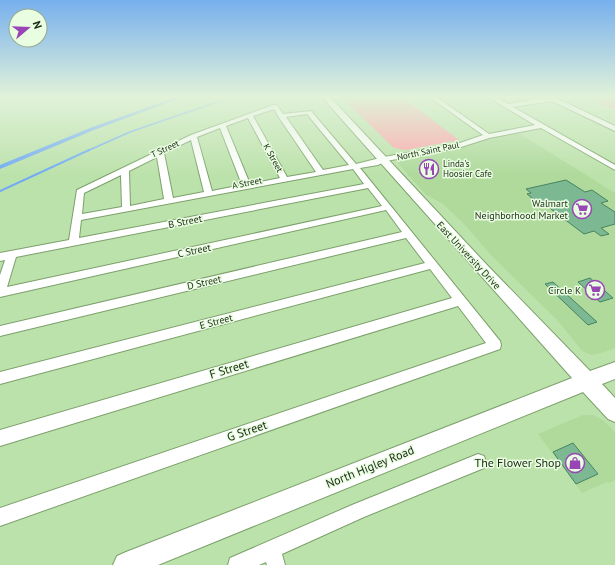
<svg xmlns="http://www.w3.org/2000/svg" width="615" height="565" font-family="'PT Sans',sans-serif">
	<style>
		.built { fill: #afda9c }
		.green { fill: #fea7ac }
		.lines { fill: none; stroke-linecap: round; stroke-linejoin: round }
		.stream-far1 { stroke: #6fa9f7; stroke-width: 1.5 }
		.stream { stroke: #6fa9f7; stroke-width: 2 }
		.canal { fill: #6fa9f7; fill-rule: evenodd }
		.building { fill: #7cb993; stroke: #47835f }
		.street-casing { stroke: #7ca06b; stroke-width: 2 }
		.secondary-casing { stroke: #7ca06b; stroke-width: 2 }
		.street { fill: #fff; fill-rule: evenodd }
		.secondary { fill: #fff; fill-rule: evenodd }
		.labels { text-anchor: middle; stroke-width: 3; stroke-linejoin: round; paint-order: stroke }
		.far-street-label { font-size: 9px; fill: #1b2a14; stroke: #e9fde1 }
		.far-poi-label { font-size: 9px; fill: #1b2a14; stroke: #e9fde1; text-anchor: start }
		.poi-label { font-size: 10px; fill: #1b2a14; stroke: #e9fde1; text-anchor: end }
		.street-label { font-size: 10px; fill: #1b2a14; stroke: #e9fde1 }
		.near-street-label { font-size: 12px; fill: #1b2a14; stroke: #e9fde1 }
		.near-poi-label { font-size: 12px; fill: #1b2a14; stroke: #e9fde1; text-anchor: end }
	</style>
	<rect width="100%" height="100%" fill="#bce2ab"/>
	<path class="built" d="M517,132L615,193V348L598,354L591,355L582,351L558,321L491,255L464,224L443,204L425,194L397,162L401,159L456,149L483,139Z
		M583,415H593L603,420L615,432V480L609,483L607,482L582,493L538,434Z"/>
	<path class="green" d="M340,96H401L459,140L406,150L394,148Z
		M583,96H615V110Z"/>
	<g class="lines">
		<path class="stream-far1" d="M87,151L130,132L234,96"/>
		<path class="stream" d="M0,191L89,150"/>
		<path class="canal" d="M179,96H186L94,130L0,169V165L90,128Z"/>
	</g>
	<path class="building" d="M566,180L585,192L592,190L608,201L601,203L615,212V224L601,228L609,234L601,236L594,231L584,234L547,206L543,207L527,194L531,193L526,189Z
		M590,278L613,298L600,302L578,282Z
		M553,282L597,322L588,325L545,284Z
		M573,443L598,474L576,484L553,452Z"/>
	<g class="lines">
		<defs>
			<path id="street" d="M428,96H435L489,134L535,125L486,96H493L508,104L552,96L615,126V131L613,130L552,101L513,107L615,165V170L541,128L489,138L458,148L386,161L378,165L360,168L500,341L501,345L500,349L0,526V508L486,343L458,306L0,446V430L452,298L430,269L0,384V372L425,263L406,238L0,336V326L402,232L386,210L0,297V275L5,260L0,261V253L69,240L77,190L191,135L273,105H277L283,114L311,111L356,164L384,157L457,144L483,135ZM274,109L278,116L316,172L287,177L253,116ZM307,114L349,165L323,170L286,117ZM248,118L280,178L250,184L226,126ZM220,128L242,185L212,191L197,137ZM191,140L204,192L173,198L164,153ZM157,157L164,199L130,206L129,171ZM353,169L364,184L79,238L81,220ZM121,175L122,207L82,214L84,193ZM368,188L382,206L7,287L16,257Z
				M478,454L484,456L486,462L484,468L364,517L282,554L285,565H267L266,562L259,565H228L230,558L352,505Z"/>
			<path id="secondary" d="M321,96H329L487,265L590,371L615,362V379L602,384L615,398V422L608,419L583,392L158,565H113L117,556L126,552L572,378Z"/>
		</defs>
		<use href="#street" class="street-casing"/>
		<use href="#secondary" class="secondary-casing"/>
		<use href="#street" class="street"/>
		<use href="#secondary" class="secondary"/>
	</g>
	<linearGradient id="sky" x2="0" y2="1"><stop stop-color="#77b0ee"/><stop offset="0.55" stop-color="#e1f2d9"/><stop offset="1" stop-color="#e1f2d9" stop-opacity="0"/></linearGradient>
	<rect width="615" height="175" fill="url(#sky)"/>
	<defs>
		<symbol id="restaurant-ring" viewBox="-11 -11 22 22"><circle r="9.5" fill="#e9fde1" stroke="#9846b6" stroke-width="1.5"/><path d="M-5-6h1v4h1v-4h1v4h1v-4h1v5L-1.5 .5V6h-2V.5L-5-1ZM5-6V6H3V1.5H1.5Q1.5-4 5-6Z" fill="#9846b6"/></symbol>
		<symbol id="supermarket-ring" viewBox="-11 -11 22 22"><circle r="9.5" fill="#e9fde1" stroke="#9846b6" stroke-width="1.5"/><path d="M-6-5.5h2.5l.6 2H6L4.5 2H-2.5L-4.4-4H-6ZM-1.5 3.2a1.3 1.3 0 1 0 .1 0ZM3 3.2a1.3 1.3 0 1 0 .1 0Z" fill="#9846b6"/></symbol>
		<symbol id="shop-ring" viewBox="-11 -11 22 22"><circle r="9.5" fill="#e9fde1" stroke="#9846b6" stroke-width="1.5"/><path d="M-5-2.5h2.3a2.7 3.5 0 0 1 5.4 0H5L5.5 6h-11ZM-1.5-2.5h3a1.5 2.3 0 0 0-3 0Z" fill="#9846b6"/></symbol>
	</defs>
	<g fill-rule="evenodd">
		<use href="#restaurant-ring" x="418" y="158" width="22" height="22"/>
		<use href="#supermarket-ring" x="571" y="198" width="22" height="22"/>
		<use href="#supermarket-ring" x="584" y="279" width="22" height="22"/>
		<use href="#shop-ring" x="564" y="452" width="22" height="22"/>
	</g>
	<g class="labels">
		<g class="far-street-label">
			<text transform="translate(165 149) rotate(-25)" y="3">T Street</text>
			<text transform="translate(428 151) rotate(-12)" y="3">North Saint Paul</text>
			<text transform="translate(273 158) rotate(61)" y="3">K Street</text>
			<text transform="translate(247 183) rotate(-11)" y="3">A Street</text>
		</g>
		<g class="far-poi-label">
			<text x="443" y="167">Linda's<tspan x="443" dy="10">Hoosier Cafe</tspan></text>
		</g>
		<g class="poi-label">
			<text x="568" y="207">Walmart<tspan x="568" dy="12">Neighborhood Market</tspan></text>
			<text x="581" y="294">Circle K</text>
		</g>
		<g class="street-label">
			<text transform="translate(185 221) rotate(-11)" y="4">B Street</text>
			<text transform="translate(194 250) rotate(-12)" y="4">C Street</text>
			<text transform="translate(469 255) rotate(47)" y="4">East University Drive</text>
			<text transform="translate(204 282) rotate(-13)" y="4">D Street</text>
			<text transform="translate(216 321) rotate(-15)" y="4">E Street</text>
		</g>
		<g class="near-street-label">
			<text transform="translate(229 369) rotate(-17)" y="4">F Street</text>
			<text transform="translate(247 431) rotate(-19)" y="4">G Street</text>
			<text transform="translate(370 467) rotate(-22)" y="4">North Higley Road</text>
		</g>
		<g class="near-poi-label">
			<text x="561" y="467">The Flower Shop</text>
		</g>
	</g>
	<g transform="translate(28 28) rotate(71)"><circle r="19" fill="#e9fde1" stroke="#97a98f"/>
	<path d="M0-3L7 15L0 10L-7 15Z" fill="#9846b6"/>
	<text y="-6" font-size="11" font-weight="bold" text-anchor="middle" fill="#1b2a14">N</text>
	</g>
</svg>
